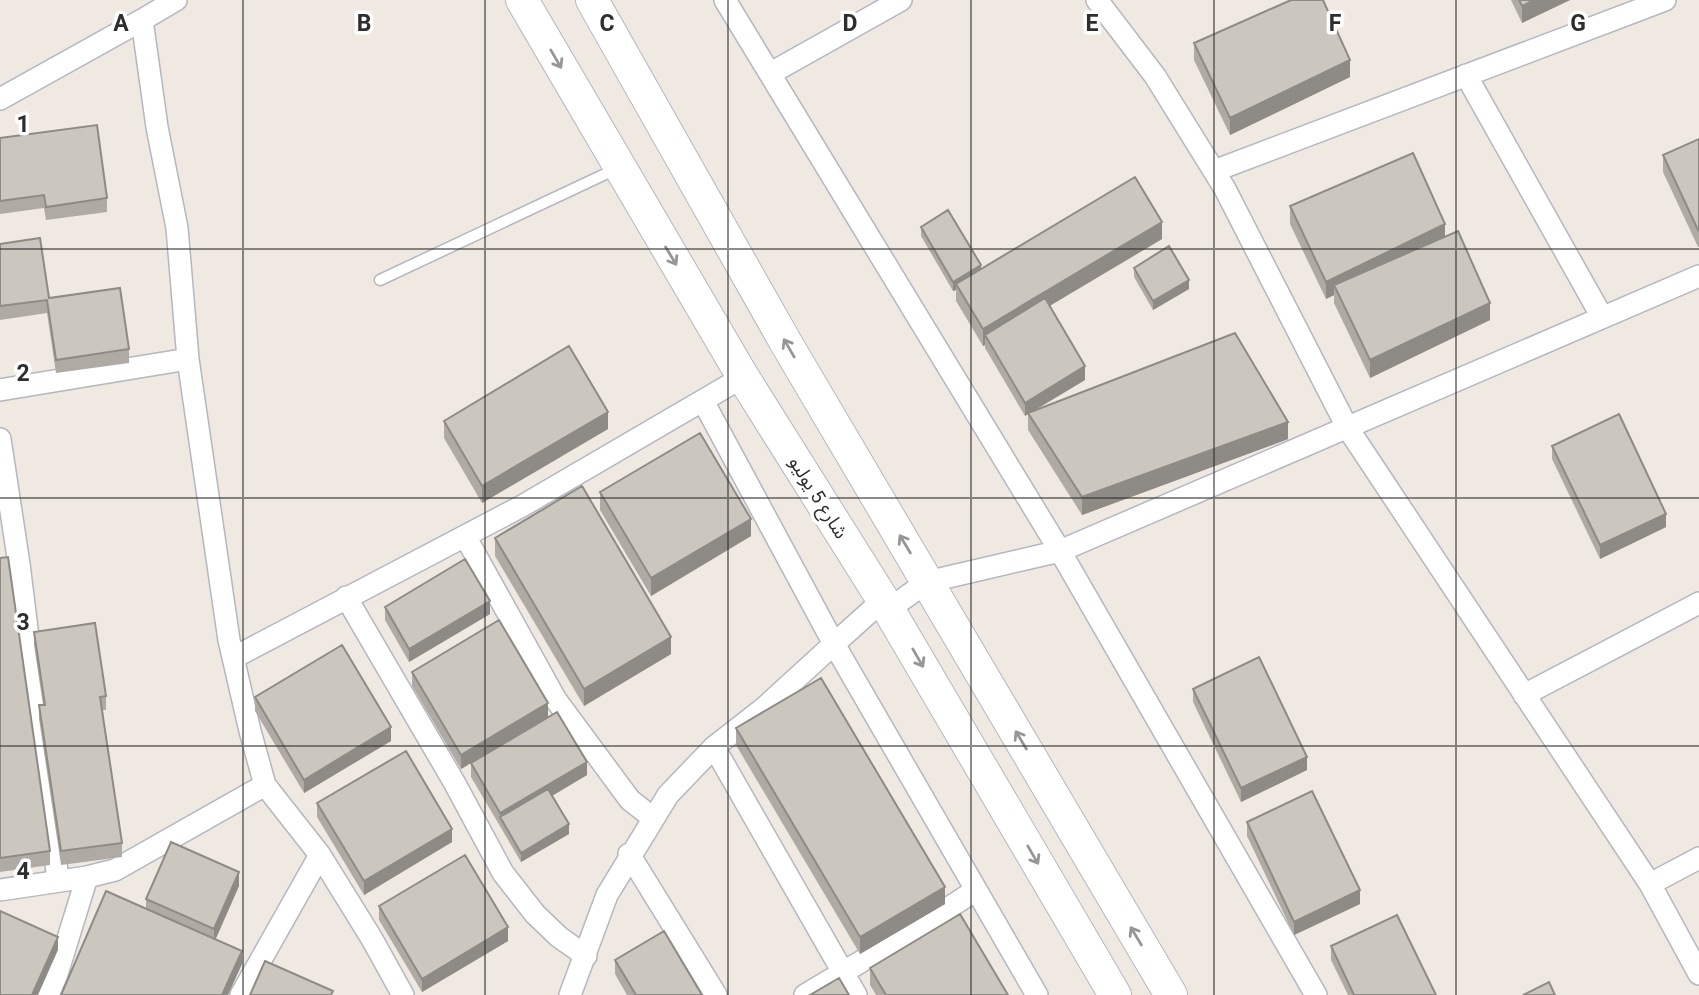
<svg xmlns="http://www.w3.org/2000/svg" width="1699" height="995" font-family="Roboto,'Noto Sans Arabic',sans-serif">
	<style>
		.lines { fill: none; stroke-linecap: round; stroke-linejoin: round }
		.service-casing { stroke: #b4b7c1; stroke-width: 13 }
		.minor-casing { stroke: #b4b7c1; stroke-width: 24 }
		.secondary-casing { stroke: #b4b7c1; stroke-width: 34 }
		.service { stroke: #fff; stroke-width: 10 }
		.minor { stroke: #fff; stroke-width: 21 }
		.secondary { stroke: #fff; stroke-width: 32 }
		.wall { fill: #afaba4 }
		.shaded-wall { fill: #8e8b86 }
		.building { fill: #cbc7bf; stroke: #8e8b86; stroke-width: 2 }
		.oneway { stroke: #969696 }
		.grid { fill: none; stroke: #2e2e2e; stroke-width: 2; stroke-opacity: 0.55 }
		.labels { text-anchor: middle; stroke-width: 7; stroke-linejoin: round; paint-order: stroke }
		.street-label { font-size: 19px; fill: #2e2e2e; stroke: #fff }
		.grid-label { font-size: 23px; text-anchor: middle; font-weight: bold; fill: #2e2e2e; stroke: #fff; stroke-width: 7; stroke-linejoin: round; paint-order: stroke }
	</style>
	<rect width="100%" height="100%" fill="#efe9e1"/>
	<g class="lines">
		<defs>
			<path id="service" d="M380,280L616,169"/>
			<path id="minor" d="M725,0L1060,551L1316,995
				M1097,0L1155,76L1225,189L1347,427L1650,884
				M142,20L176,0
				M771,73L901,0
				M1466,75L1602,317
				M0,99L142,20L157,127L177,228L188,359L229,640L250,731L265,785L320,855L372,939L403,995
				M1214,171L1665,0
				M0,390L188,359
				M0,439L19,564L58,880
				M465,536L556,700L630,800L653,818
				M346,597L454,782L503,873L535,914L559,937L586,956
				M883,600L834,644L1037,995
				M889,609L927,582L1060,551L1699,276
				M233,658L522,506L743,377
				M1524,695L1699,603
				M714,747L856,995
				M629,854L716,995
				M1699,858L1650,884L1699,974
				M0,890L87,877L115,870L265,785
				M48,995L57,974L87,877
				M241,995L320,855
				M570,995L607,895L668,795L714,747L764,708L834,644L703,401
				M805,995L924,924L976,890"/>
			<path id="secondary" d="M522,0L743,377L883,600L1115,995
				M592,0L786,343L1171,995"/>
		</defs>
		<use href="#service" class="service-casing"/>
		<use href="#minor" class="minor-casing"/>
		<use href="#secondary" class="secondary-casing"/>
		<use href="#service" class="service"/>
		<use href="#minor" class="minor"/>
		<use href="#secondary" class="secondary"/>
	</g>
	<path class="wall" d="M1511,0H1570L1522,23Z
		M1194,43L1350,77L1230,135L1194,60Z
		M0,138L107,198V212L46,220L44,208L0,214Z
		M1699,139V247H1698L1663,172V155Z
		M1290,206L1445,237L1490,320L1370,378L1334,303V295L1326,299L1290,224Z
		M921,227L981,269L1162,239L1049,306L1085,380L1035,410L1288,439L1082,515L1028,430V414L1025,416L985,348V345L983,346L956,301V290L953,291L921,236Z
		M0,244L49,298L129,349V363L56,373L47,313L0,320Z
		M1134,268L1189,289L1153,310L1134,277Z
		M444,421L608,429L482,503L444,438Z
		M1552,446L1666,527L1600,559L1552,459Z
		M600,492L751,536L651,596L600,510Z
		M495,538L671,654L584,706L495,556Z
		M0,558L50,851V865L0,872Z
		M385,607L490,614L409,662L385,620Z
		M34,632L106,696V710H102L122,843V857L61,865L39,719V705H43L34,645Z
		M412,672L548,717L587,775L552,796L569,834L521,862L471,777V763L461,769L412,686Z
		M1193,689L1307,770L1241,802L1193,702Z
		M255,697L391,741L304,793L255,711Z
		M736,728L945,904L860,954L736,745Z
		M317,803L452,842L364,895L317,817Z
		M1247,822L1360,904L1294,935L1247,836Z
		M239,886L215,939L242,964L146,909V899Z
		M379,906L508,941L422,992L379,920Z
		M1331,946L1436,995H1348L1331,960Z
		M615,960L702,995H627L615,974Z
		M870,968L1008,995H876L870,985Z"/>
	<path class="shaded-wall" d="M1534,0H1570L1522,23V6Z
		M1350,60V77L1230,135V118Z
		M1162,222V239L989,342L985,335V345L983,346V329Z
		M1445,224V242L1334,285V295L1326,299V282Z
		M981,265V275L956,284V290L953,291V282Z
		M1189,280V289L1153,310V301Z
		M1490,303V320L1370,378V360Z
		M1085,366V380L1025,416V403Z
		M608,412V429L482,503V486Z
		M1288,422V439L1082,515V497Z
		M1666,514V527L1600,559V545Z
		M751,519V536L651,596V578Z
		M490,601V614L409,662V649Z
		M671,637V654L584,706V689Z
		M548,703V717L461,769V755Z
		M391,727V741L304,793V780Z
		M1307,757V770L1241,802V788Z
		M587,762V775L504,824L500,817V813Z
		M569,824V834L521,862V853Z
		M452,829V842L364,895V881Z
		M239,872V886L214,943V929Z
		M945,887V904L860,954V937Z
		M1360,890V904L1294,935V922Z
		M508,927V941L422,992V979Z
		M58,937V950L38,995H32Z
		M242,951V964L228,995H222Z"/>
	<path class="building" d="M1291,0H1323L1350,60L1230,118L1194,43Z
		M1519,0H1534L1522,6Z
		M97,125L107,198L46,207L44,195L0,201V138Z
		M1699,139V229L1698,230L1663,155Z
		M1413,153L1445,224L1326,282L1290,206Z
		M1135,177L1162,222L983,329L956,284Z
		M948,210L981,265L953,282L921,227Z
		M1458,231L1490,303L1370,360L1334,285Z
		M40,238L49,298L120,288L129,349L56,360L47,300L0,306V244Z
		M1169,246L1189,280L1153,301L1134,268Z
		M1045,298L1085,366L1025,403L985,335Z
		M1235,333L1288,422L1082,497L1028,413Z
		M569,346L608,412L482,486L444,421Z
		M1619,414L1666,514L1600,545L1552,446Z
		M700,433L751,519L651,578L600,492Z
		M582,486L671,637L584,689L495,538Z
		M8,557L50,851L0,858V558Z
		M465,559L490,601L409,649L385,607Z
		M499,620L548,703L461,755L412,672Z
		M95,623L106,696L100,697L122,843L61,851L39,705H45L34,632Z
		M342,645L391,727L304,780L255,697Z
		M1259,657L1307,757L1241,788L1193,689Z
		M821,678L945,887L860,937L736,728Z
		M557,712L587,762L500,813L471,763Z
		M406,751L452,829L364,881L317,803Z
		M548,789L569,824L521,853L500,817Z
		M1312,791L1360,890L1294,922L1247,822Z
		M171,842L239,872L214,929L146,899Z
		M465,855L508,927L422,979L379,906Z
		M106,891L242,951L222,995H61Z
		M0,911L58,937L32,995H0Z
		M960,914L1008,995H886L870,968Z
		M1397,915L1436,995H1354L1331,946Z
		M664,931L702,995H636L615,960Z
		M265,961L333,991L331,995H250Z
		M839,978L849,995H810Z
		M1549,982L1555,995H1523Z"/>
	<defs><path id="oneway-shaft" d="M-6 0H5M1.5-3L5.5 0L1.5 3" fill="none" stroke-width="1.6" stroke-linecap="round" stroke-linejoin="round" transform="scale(1.75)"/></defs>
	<g class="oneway">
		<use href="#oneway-shaft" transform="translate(556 59) rotate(60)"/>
		<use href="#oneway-shaft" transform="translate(671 256) rotate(59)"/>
		<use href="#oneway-shaft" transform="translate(789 348) rotate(-120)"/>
		<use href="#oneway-shaft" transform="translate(905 544) rotate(-121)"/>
		<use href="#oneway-shaft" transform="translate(918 658) rotate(60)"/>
		<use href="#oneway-shaft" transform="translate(1021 740) rotate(-121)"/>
		<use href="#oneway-shaft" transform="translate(1033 855) rotate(60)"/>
		<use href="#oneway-shaft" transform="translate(1136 936) rotate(-121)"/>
	</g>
	<path class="grid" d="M243,0V995M485,0V995M728,0V995M971,0V995M1214,0V995M1456,0V995M0,249H1699M0,498H1699M0,746H1699"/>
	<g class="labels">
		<g class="street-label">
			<text transform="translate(819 497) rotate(58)" y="7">شارع 5 يوليو</text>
		</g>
	</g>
	<g class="grid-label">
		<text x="121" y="31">A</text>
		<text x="364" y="31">B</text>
		<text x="607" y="31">C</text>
		<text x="850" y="31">D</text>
		<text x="1092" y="31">E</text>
		<text x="1335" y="31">F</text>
		<text x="1578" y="31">G</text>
		<text x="23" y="132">1</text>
		<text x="23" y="381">2</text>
		<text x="23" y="630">3</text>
		<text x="23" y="879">4</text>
	</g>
</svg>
